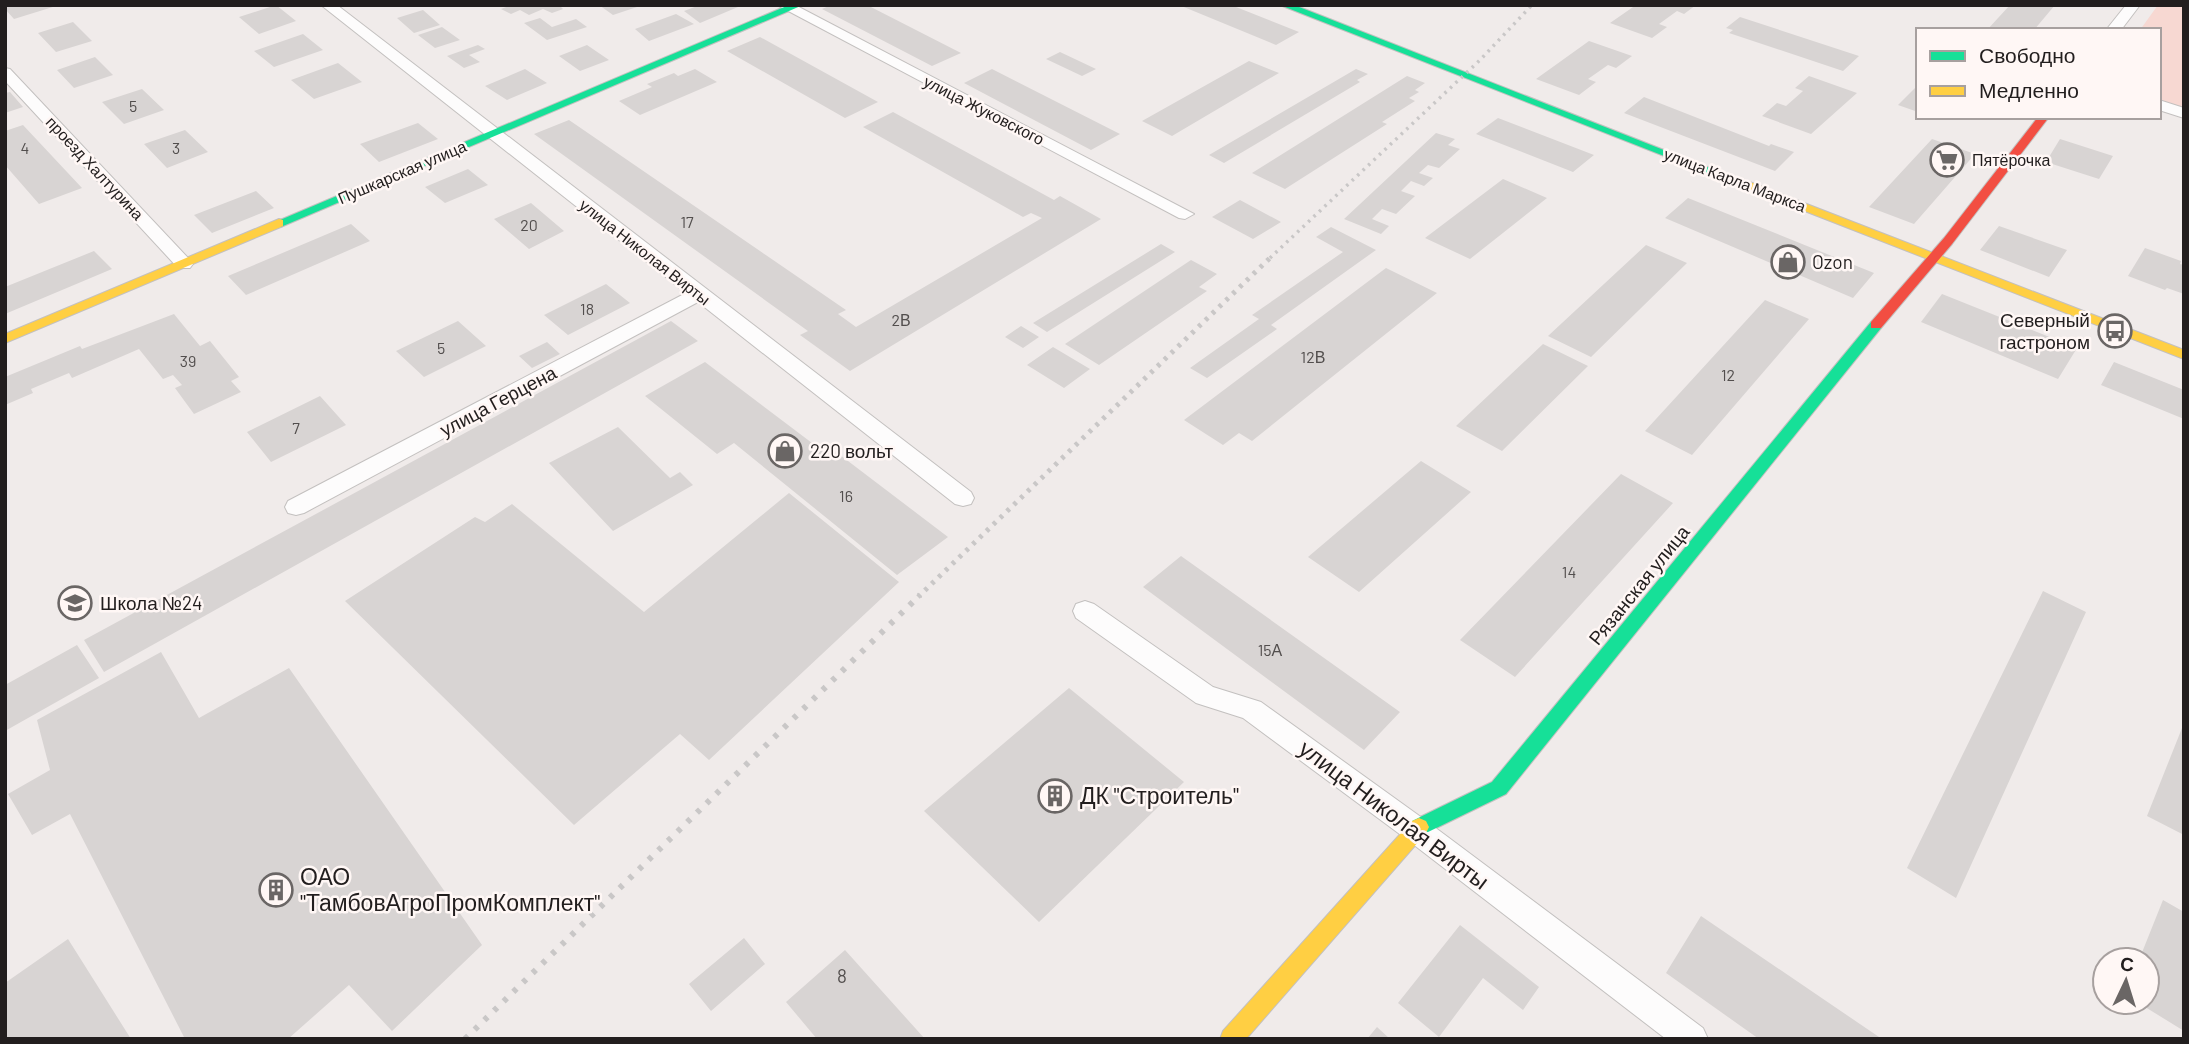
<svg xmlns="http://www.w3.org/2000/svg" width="2189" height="1044" font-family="Barlow,sans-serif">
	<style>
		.green { fill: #f7d8d2 }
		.building { fill: #d8d4d3 }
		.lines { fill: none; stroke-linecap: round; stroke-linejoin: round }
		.street-casing { stroke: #c3c0bf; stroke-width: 2 }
		.fast-casing { stroke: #c3c0bf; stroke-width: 2 }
		.slow-casing { stroke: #c3c0bf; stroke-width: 2 }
		.jam-casing { stroke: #c3c0bf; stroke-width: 2 }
		.street { fill: #fdfcfc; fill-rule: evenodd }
		.fast { fill: #16e098; fill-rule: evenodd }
		.slow { fill: #ffcf43; fill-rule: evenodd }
		.jam { fill: #f24e42; fill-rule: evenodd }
		.rail-far2 { stroke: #c9c7c7; stroke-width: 3.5; stroke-dasharray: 2.5 5; stroke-linecap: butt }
		.rail-far1 { stroke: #c9c7c7; stroke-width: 5; stroke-dasharray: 3.5 6; stroke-linecap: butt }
		.rail { stroke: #c9c7c7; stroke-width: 6; stroke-dasharray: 4.5 9; stroke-linecap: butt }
		.labels { text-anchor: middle; stroke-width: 5; stroke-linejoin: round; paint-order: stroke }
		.number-label { font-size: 16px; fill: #524e4d }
		.far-street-label { font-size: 16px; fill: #221e1e; stroke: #fff7f5 }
		.far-poi-label { font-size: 16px; fill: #221e1e; stroke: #fff7f5; text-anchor: start }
		.poi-label { font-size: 19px; fill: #221e1e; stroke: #fff7f5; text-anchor: start }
		.street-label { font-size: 19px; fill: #221e1e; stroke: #fff7f5 }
		.near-number-label { font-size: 19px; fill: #524e4d }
		.near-poi-label { font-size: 23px; fill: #221e1e; stroke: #fff7f5; text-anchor: start }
		.near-street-label { font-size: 23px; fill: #221e1e; stroke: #fff7f5 }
	</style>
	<rect width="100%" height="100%" fill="#f0ebea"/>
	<path class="green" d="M2158,5H2184V108L2159,100V30H2140Z"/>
	<path class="building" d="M7,5H56V6L14,19L5,9Z
		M276,5L296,21L259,34L239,17Z
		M511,5H559L563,9L552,13L543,9L529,15L520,10L511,14L501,9Z
		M599,5H640V6L613,15Z
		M700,5H734L738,7L700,23L684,11Z
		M831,5H867L961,53L932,66L822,9Z
		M1179,5H1231L1299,32L1276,45Z
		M1636,5H1696L1684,14L1677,11L1659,24L1667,27L1652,38L1610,23Z
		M2010,5H2055L2034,30H1987Z
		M423,10L440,25L414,33L397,18Z
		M676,14L694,24L649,41L635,29Z
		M1740,17L1859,56L1843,71L1729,33L1733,30L1726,28Z
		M540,18L552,27L576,19L587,27L547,40L524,23Z
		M73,22L92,41L56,52L38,33Z
		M442,27L460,40L435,48L418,35Z
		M303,34L323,50L274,67L254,51Z
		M760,37L878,102L845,118L727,51Z
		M1589,41L1632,56L1616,68L1608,65L1588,79L1596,82L1579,95L1536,79Z
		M478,45L485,49L469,55L480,62L464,68L447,56Z
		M587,45L609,60L580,71L559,56Z
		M1060,52L1096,69L1082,76L1046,59Z
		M95,57L113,75L74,88L57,70Z
		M1249,61L1279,73L1172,136L1142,121Z
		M338,63L362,82L314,99L291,80Z
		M525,69L547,83L507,100L485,86Z
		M695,69L717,82L640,115L619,101L652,87L647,84L674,73L678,76Z
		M992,69L1120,134L1091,150L964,83Z
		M1356,69L1368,74L1357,80L1360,82L1224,163L1209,155Z
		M1407,76L1425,83L1415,90L1419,92L1409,98L1415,101L1382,122L1387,124L1285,189L1252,173Z
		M1809,76L1857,93L1811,134L1762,116L1777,103L1786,106L1803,91L1795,88Z
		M1918,85V112L1898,105Z
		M142,89L164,110L124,124L102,102Z
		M10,92L23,107L5,113V93Z
		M1644,97L1769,146L1771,144L1794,152L1775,171L1624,113Z
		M893,112L1054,200L1060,196L1101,219L850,371L800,335L808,331L534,134L569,120L846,310L838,314L856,327L1042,218L1031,213L1023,217L863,127Z
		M1498,118L1594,155L1573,172L1476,134Z
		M418,123L438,139L379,162L360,144Z
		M23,125L82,188L39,204L5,165V131Z
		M185,130L208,152L167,168L144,144Z
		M1436,133L1455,139L1448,145L1460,149L1439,168L1428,165L1419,173L1433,178L1424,186L1411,181L1401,191L1415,196L1396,214L1382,209L1372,219L1389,226L1381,234L1344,219Z
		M1932,139L1975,154L1914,224L1869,207Z
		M2060,139L2113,156L2099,179L2046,162Z
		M468,169L488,185L445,203L425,187Z
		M1503,179L1547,198L1470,259L1425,238Z
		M256,191L274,208L212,233L194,215Z
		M1688,198L1874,273L1853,298L1665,218Z
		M1240,200L1281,222L1253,239L1212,217Z
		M531,203L564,231L529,249L494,219Z
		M351,224L370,241L246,295L228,276Z
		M1999,226L2067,250L2049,277L1980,250Z
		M1331,227L1376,250L1271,325L1277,329L1207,378L1190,368L1259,319L1252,315L1343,252L1316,237Z
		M1161,244L1175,252L1047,332L1033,323Z
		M1646,245L1687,263L1591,357L1548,336Z
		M2145,248L2181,261L2180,264L2184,265V294L2167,288L2165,290L2128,276Z
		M94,251L112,269L5,314V287Z
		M1191,260L1217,274L1199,287L1207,291L1099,365L1065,344Z
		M1386,268L1437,293L1252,441L1239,433L1223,445L1184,420Z
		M606,284L630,303L568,335L544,315Z
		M1942,294L2077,348L2058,379L1921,322Z
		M1765,300L1809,319L1692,455L1645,431Z
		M174,314L200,346L210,341L239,377L231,381L241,392L194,414L175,388L182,385L173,375L163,379L139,349L72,378L69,373L31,389L33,393L5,405V377L80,346L82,349Z
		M458,321L486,346L424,377L396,351Z
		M671,321L698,341L104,672L84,640Z
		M1021,326L1039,337L1023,348L1005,337Z
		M547,342L560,354L532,368L519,356Z
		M1543,344L1588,366L1502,451L1456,426Z
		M1053,347L1090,369L1064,388L1027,365Z
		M705,362L816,446L823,442L948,537L897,575L734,443L717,454L645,396Z
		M2114,362L2184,390V419L2101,385Z
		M320,396L346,425L271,462L247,432Z
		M618,427L670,478L680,472L693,485L613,531L549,463Z
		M1421,461L1471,492L1359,592L1308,557Z
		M1621,474L1673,503L1515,677L1460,640Z
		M789,493L899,582L709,760L680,734L574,825L345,601L475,517L485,522L512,504L644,612Z
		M1181,556L1400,712L1364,750L1143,587Z
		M2043,591L2086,612L1956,898L1907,868Z
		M77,645L99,678L5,731V685Z
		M161,652L199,718L289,668L482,945L392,1031L349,985L288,1039H185L70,814L32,835L8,794L50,770L37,720Z
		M1069,688L1184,782L1039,922L924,811Z
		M2184,723V835L2147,816Z
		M2163,900L2184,912V1031L2137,1002H2147V960H2139Z
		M1701,916L1882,1039H1759L1666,973Z
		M1460,925L1539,987L1523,1010L1483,978L1439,1037L1398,1003Z
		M744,938L765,964L711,1011L689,984Z
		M68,939L131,1039H5V983Z
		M845,950L925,1039H817L786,1002Z
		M1377,1027L1390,1039H1367Z"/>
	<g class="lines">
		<defs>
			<path id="street" d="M321,5H337L971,492L974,498L971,504L963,506L955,504L698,302L304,513L296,515L288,513L285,507L288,501L686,293Z
				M777,5H795L1194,214L1185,219L1179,218Z
				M2126,5H2140L2121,30H2106Z
				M5,68L10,69L190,260L193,264L190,268H178L5,81Z
				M2159,100L2184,108V118L2159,110Z
				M1085,601L1094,604L1213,687L1261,702L1425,820L1703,1028L1708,1039H1666L1405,838L1243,718L1196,703L1076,618L1073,611L1076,604Z"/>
			<path id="fast" d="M789,5H803L283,226L279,227L273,223Z
				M1280,5H1294L1748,183L1746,185H1738Z
				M1876,321L1881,322V328L1506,794L1426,833L1419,836L1412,833L1409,827L1412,821L1492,782L1871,322Z"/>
			<path id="slow" d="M1742,179L2184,350V359L1738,185V181Z
				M279,219L283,220V226L5,343V334Z
				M1419,818L1426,821L1429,827L1426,833L1246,1039H1220L1223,1031L1412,821Z"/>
			<path id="jam" d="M2038,117H2049L1952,244L1881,328H1871V322L1944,238Z"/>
		</defs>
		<use href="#street" class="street-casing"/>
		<use href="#fast" class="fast-casing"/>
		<use href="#slow" class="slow-casing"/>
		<use href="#jam" class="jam-casing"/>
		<use href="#street" class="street"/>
		<use href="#fast" class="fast"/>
		<use href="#slow" class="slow"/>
		<use href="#jam" class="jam"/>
		<path class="rail-far2" d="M1270,258L1480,60L1532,5"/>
		<path class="rail-far1" d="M918,597L1272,256"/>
		<path class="rail" d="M465,1039L920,595"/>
	</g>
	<defs>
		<symbol id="supermarket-ring" viewBox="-11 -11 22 22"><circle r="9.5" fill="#fff7f5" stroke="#6a6665" stroke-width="1.5"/><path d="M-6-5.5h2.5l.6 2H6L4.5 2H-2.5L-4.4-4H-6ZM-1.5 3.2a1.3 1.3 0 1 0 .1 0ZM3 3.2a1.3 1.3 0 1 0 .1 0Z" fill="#6a6665"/></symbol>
		<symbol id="shop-ring" viewBox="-11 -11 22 22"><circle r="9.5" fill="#fff7f5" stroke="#6a6665" stroke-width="1.5"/><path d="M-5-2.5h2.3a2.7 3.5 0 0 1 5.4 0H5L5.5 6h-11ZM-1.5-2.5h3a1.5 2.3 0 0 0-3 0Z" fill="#6a6665"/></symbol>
		<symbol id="bus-ring" viewBox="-11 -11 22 22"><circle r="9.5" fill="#fff7f5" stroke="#6a6665" stroke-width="1.5"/><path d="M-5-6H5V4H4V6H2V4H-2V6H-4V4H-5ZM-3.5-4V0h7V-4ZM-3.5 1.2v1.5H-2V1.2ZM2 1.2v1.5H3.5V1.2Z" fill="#6a6665"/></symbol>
		<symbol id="school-ring" viewBox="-11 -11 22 22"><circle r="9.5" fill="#fff7f5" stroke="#6a6665" stroke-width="1.5"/><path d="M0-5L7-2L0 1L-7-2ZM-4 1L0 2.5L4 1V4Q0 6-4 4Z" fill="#6a6665"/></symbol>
		<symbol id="building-ring" viewBox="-11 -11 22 22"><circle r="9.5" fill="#fff7f5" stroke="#6a6665" stroke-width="1.5"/><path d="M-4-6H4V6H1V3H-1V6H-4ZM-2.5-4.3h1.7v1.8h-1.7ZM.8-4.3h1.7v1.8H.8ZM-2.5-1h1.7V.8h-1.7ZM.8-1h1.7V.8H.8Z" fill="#6a6665"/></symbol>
	</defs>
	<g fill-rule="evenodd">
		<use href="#supermarket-ring" x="1928" y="141" width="38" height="38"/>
		<use href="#shop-ring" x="1769" y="243" width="38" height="38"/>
		<use href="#bus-ring" x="2096" y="312" width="38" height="38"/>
		<use href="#shop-ring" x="766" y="432" width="38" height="38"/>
		<use href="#school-ring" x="56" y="584" width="38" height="38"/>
		<use href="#building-ring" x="1036" y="777" width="38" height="38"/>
		<use href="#building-ring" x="257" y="871" width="38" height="38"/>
	</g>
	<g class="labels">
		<g class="number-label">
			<text x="133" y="112">5</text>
			<text x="25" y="154">4</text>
			<text x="176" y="154">3</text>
			<text x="687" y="228">17</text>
			<text x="529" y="231">20</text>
			<text x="587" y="315">18</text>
			<text x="901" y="326">2В</text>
			<text x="441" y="354">5</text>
			<text x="1313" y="363">12В</text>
			<text x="188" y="367">39</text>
			<text x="1728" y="381">12</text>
			<text x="296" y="434">7</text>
			<text x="846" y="502">16</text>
			<text x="1569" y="578">14</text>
			<text x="1270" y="656">15А</text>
		</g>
		<g class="far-street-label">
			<text transform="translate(984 110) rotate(27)" y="6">улица Жуковского</text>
			<text transform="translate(95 168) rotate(47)" y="6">проезд Халтурина</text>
			<text transform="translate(402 172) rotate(-23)" y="6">Пушкарская улица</text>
			<text transform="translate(1735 180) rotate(21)" y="6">улица Карла Маркса</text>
			<text transform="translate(645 252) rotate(38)" y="6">улица Николая Вирты</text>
		</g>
		<g class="far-poi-label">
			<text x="1972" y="166">Пятёрочка</text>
		</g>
		<g class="poi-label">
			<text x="1812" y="269">Ozon</text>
			<text x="2090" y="327" text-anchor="end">Северный<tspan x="2090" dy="22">гастроном</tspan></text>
			<text x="810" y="458">220 вольт</text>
			<text x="100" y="610">Школа №24</text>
		</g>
		<g class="street-label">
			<text transform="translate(498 401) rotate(-28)" y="7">улица Герцена</text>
			<text transform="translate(1639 585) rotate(-51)" y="7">Рязанская улица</text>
		</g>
		<g class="near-number-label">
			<text x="842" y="983">8</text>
		</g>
		<g class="near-poi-label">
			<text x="1080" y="804">ДК "Строитель"</text>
			<text x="300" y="885">ОАО<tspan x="300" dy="26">"ТамбовАгроПромКомплект"</tspan></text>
		</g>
		<g class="near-street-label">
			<text transform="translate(1394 815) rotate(37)" y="8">улица Николая Вирты</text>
		</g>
	</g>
	<rect width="2189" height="1044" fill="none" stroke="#221e1e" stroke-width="14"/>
	<rect x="1916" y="28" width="245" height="91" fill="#fff7f5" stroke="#a7a09f" stroke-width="2"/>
	<rect x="1930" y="51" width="35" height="10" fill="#16e098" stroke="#a7a09f" stroke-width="2"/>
	<text x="1979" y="63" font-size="21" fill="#221e1e">Свободно</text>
	<rect x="1930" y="86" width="35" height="10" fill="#ffcf43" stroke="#a7a09f" stroke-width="2"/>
	<text x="1979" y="98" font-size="21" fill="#221e1e">Медленно</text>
	<g transform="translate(2126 981) rotate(4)"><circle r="33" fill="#fff7f5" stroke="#a7a09f" stroke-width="2"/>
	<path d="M0-5L12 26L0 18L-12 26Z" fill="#6a6665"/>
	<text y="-10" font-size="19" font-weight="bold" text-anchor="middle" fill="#221e1e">С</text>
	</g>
</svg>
